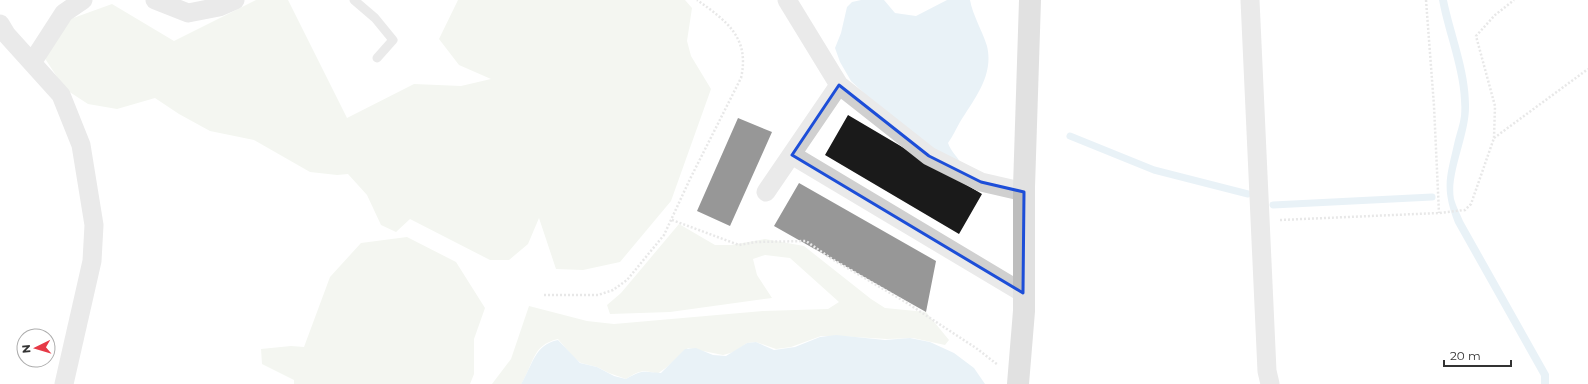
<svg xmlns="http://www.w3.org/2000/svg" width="1588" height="384" font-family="Montserrat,sans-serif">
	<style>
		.green { fill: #e6ecdf }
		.water { fill: #cfe2ee }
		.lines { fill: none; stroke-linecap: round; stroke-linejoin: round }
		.stream { stroke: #cfe2ee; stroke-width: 7 }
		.building { fill: #1a1a1a }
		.path { stroke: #cdcdcd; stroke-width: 2.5; stroke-dasharray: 2 2; stroke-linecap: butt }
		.lane { stroke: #d0d0d0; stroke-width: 9 }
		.street { stroke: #d0d0d0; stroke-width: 19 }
		.secondary { stroke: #bdbdbd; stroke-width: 22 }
		.marked { fill: none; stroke: #1d4ed8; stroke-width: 3; stroke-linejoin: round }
	</style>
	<rect width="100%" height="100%" fill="#fff"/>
	<path class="green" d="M256,0H288L347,118L414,84L461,86L491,79L459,65L439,39L458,0H685L692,8L687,41L691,56L711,89L671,201L620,262L583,270L556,269L539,218L528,244L509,260H490L410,219L396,232L381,225L367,195L348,174L337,175L310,172L254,140L210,131L179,114L155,98L117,109L88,104L65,89L44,57L65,21L112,4L174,41Z
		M679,224L715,245H731L765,239L804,246L871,299L885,308L926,312L949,340L945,345L913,338L887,339L838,336H821L791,347L776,349L756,342L747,343L734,352L723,355L688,348L667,367L657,374C644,369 638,371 626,379L609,373L597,367L581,363L574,358L558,339C531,345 534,365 521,384H492L511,359L529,306L587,321L614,324L763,311L828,309L839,302L790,258L765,255L753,259L757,275L772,298L670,312L610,314L607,305L621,293Z
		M407,237L456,262L485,308L474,339V374L470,384H294V380L262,364L261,349L291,346L304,347L330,277L361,243Z"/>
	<path class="water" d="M861,0H884L895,13L916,16L947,0H970C973,16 982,30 987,46C994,75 975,98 960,122C956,129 953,136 948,143C951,152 959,158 963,167L935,150L893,120L851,81L840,62L835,48L841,33L847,7L852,2Z
		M1439,0H1447C1454,34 1469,70 1469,105C1470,134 1449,174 1454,199C1456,206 1460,214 1463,221L1549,374V384H1541V376L1455,223C1441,187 1447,176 1455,140C1457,132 1460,124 1461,116C1464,77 1446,38 1439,0Z
		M836,335L885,340L910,338L930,342L954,353L974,368L985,384H521C533,365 534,345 558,340L580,363L597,367L614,376L626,379C643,369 643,372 661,373L685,349L696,348L713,355L726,356L747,343L756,342L774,350L795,347L820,337Z"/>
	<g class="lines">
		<path class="stream" d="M1070,136L1154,170L1248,194
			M1273,205L1432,197"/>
	</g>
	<path class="building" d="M848,115L982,194L959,234L825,155Z
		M738,118L772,132L730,226L697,211Z
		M799,183L936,261L926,312L774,226Z"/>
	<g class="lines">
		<path class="path" d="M1426,0L1434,106L1439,213
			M1494,138L1588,69
			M672,220L739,245L756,242L806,241L832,259L907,303L976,348L998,365
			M1280,220L1439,213L1465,210L1471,204L1494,138L1495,106L1476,36L1495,15L1514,0
			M544,295H598L613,290L627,280L664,235L690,179L741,78C750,38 727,21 697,0"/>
		<path class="lane" d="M354,0L375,18L393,40L377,58"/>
		<path class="street" d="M155,0L188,13L219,7L235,0
			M787,0L839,85L929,156L981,182L1024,192
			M1250,0L1267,371L1270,384
			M0,24L6,34L61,95L81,145L94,225L92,261L64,384
			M33,61L64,13L83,0
			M792,155L1023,293
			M766,192L839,85"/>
		<path class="secondary" d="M1018,384L1024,311V187L1030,0"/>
	</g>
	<path d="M0 0H1588V384H0ZM839,85L929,156L981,182L1024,192L1023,293L792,155Z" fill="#fff" fill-opacity=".55" fill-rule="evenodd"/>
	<path class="marked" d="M839,85L929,156L981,182L1024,192L1023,293L792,155Z"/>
	<g transform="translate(36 348) rotate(265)"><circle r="19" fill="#ffffff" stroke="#adadad"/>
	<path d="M0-3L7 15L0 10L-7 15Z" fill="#e63946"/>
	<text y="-6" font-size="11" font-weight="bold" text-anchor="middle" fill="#333333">N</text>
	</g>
	<path d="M1444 360v6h67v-6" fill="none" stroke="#333333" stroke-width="2"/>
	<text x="1450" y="360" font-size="12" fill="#333333" stroke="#ffffff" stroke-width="3" paint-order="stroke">20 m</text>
</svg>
